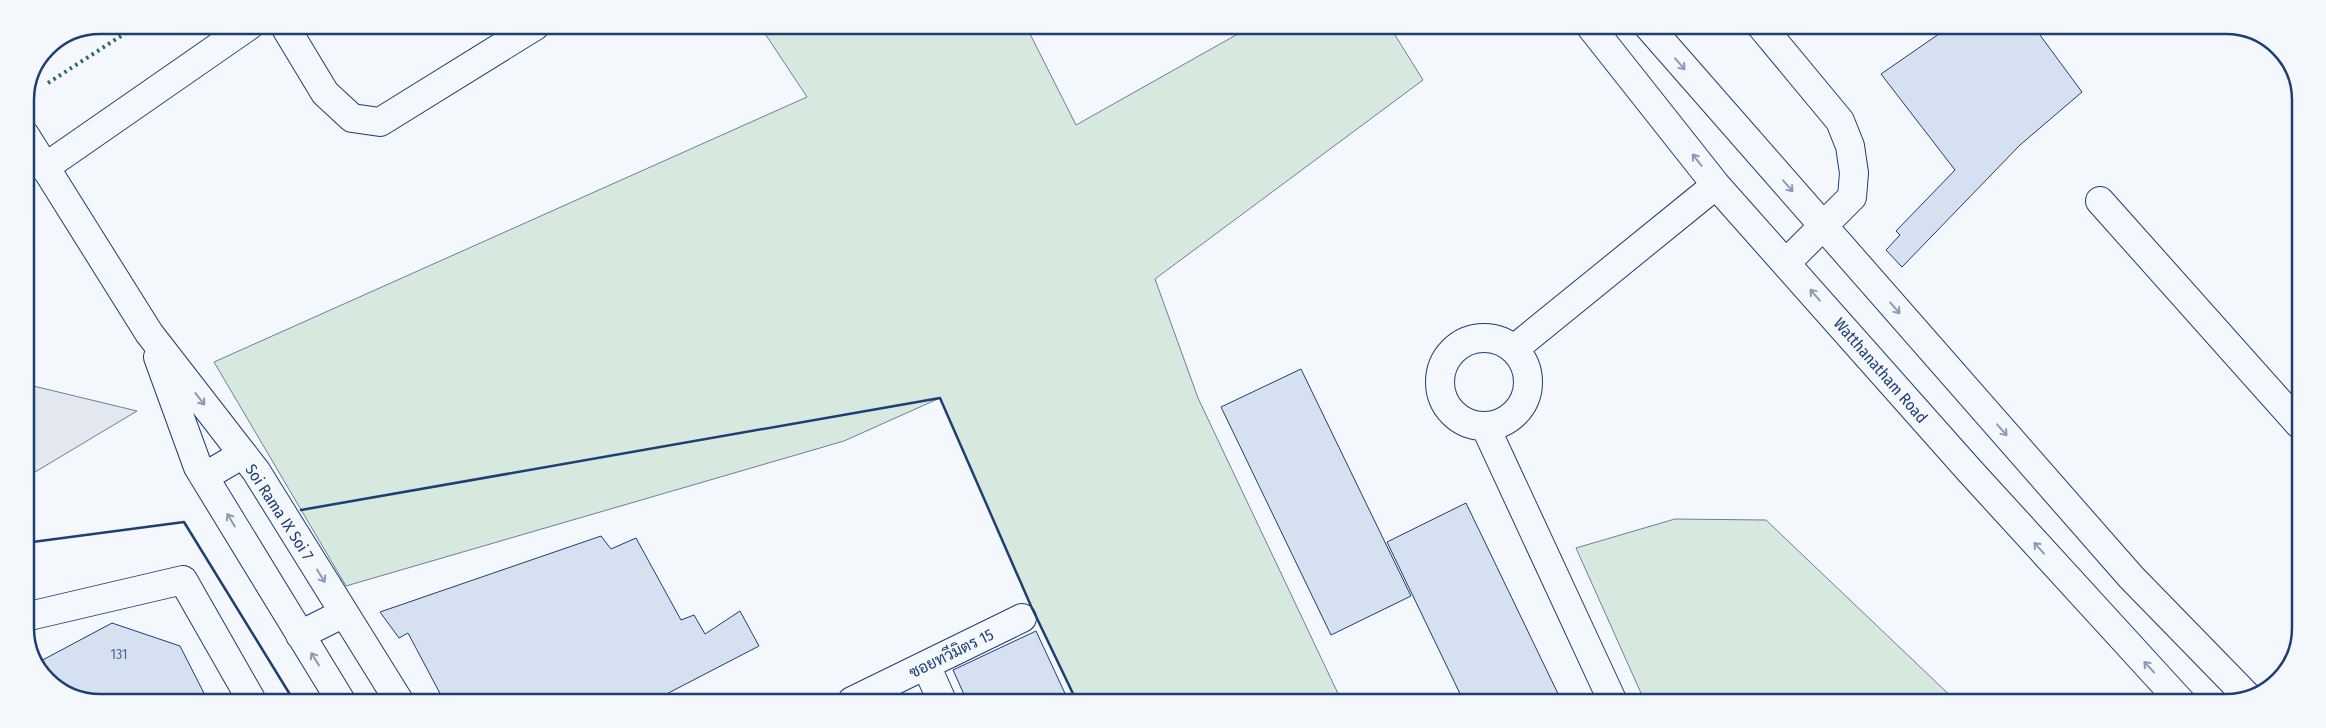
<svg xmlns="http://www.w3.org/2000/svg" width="2326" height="728" font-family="'Fira Sans Condensed',Sarabun,sans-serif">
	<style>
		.green { fill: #d7e8df; stroke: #687fa3 }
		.parking { fill: #e3e8f0; stroke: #687fa3 }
		.building { fill: #d5e0f0; stroke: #1d3f73 }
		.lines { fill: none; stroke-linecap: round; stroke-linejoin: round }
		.minor-casing { stroke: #1d3f73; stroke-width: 30 }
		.minor { stroke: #f4f7fb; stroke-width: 28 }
		.hedge { stroke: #2c6c60; stroke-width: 4; stroke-dasharray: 2.5 4; stroke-linecap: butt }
		.wall { stroke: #1d3f73; stroke-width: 2.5 }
		.oneway { stroke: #889bb7 }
		.labels { text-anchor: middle; stroke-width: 4; stroke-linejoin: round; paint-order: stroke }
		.number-label { font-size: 14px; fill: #4b6792 }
		.street-label { font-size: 16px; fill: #1d3f73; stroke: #f4f7fb }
		.rim { fill: none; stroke: #1d3f73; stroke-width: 2.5 }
	</style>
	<rect width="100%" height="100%" fill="#f4f7fb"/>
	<path class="green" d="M760,26H1026L1076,125L1252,26L1390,27L1423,80L1155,279L1198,398L1342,702H1077L1031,606L940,398L844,441L346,586L214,362L807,97Z
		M1675,519L1766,520L1958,703L1645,702L1576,548Z"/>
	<path class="parking" d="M25,384L137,411L25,478Z"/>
	<path class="building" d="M1949,27H2034L2082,92L2020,145L1902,267L1886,250L1900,235L1896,231L1955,170L1881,74Z
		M1301,369L1411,596L1331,635L1221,407Z
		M1466,503L1562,702H1464L1387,542Z
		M601,536L611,549L636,538L681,620L694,615L705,634L740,611L759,646L653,701H444L408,633L399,638L380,612Z
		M112,623L180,646L208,701L80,700L43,677L37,663Z
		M1036,631L1069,702L967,701L953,670Z"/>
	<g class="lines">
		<defs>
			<path id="minor" d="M284,25L325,93L352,118L380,122L535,26
				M1591,27L1716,185L1969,470L2182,703
				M1649,27L2131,577L2247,696
				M1762,27L1840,121L1850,146L1854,173L1852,197L1786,263
				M25,135L149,333L256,471L399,701
				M44,168L250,25
				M2100,201L2299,424
				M1440 382a44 44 0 1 1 88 0a44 44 0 1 1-88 0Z
				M1514,349L1716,185
				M158,357L198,467L341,701
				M1485,426L1613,702
				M204,477L243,454
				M25,617L183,580L252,701
				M300,635L344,613
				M926,665L942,701
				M852,701L1022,618"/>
		</defs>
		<use href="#minor" class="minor-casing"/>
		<use href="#minor" class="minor"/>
		<path class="hedge" d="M48,83L138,25"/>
		<path class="wall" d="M301,510L940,398L1031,606L1077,702
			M25,543L184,522L294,701"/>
	</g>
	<defs><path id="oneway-shaft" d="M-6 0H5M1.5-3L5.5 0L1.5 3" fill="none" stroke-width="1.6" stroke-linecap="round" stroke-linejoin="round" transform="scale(1.25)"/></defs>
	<g class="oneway">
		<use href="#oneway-shaft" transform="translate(1680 64) rotate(49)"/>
		<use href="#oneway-shaft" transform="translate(1697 160) rotate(-128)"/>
		<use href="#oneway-shaft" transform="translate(1788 186) rotate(49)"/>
		<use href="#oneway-shaft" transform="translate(1815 295) rotate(-131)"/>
		<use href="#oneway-shaft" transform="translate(1895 308) rotate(49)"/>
		<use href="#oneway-shaft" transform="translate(200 399) rotate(52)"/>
		<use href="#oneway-shaft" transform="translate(2002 430) rotate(49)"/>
		<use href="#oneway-shaft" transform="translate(231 520) rotate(-121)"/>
		<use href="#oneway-shaft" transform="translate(2039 548) rotate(-132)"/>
		<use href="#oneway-shaft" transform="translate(321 576) rotate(58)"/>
		<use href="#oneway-shaft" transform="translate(315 659) rotate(-122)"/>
		<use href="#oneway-shaft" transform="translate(2149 667) rotate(-133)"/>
	</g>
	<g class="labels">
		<g class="number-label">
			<text x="119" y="659">131</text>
		</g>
		<g class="street-label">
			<text transform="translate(1881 370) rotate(49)" y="6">Watthanatham Road</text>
			<text transform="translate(280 512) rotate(57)" y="6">Soi Rama IX Soi 7</text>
			<text transform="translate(951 653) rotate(-26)" y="6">ซอยทวีมิตร 15</text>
		</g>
	</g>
	<path d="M0 0H2326V728H0ZM100 34H2226A66 66 0 0 1 2292 100V628A66 66 0 0 1 2226 694H100A66 66 0 0 1 34 628V100A66 66 0 0 1 100 34Z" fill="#f4f7fb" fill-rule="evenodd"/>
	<path class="rim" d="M100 34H2226A66 66 0 0 1 2292 100V628A66 66 0 0 1 2226 694H100A66 66 0 0 1 34 628V100A66 66 0 0 1 100 34Z"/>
</svg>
